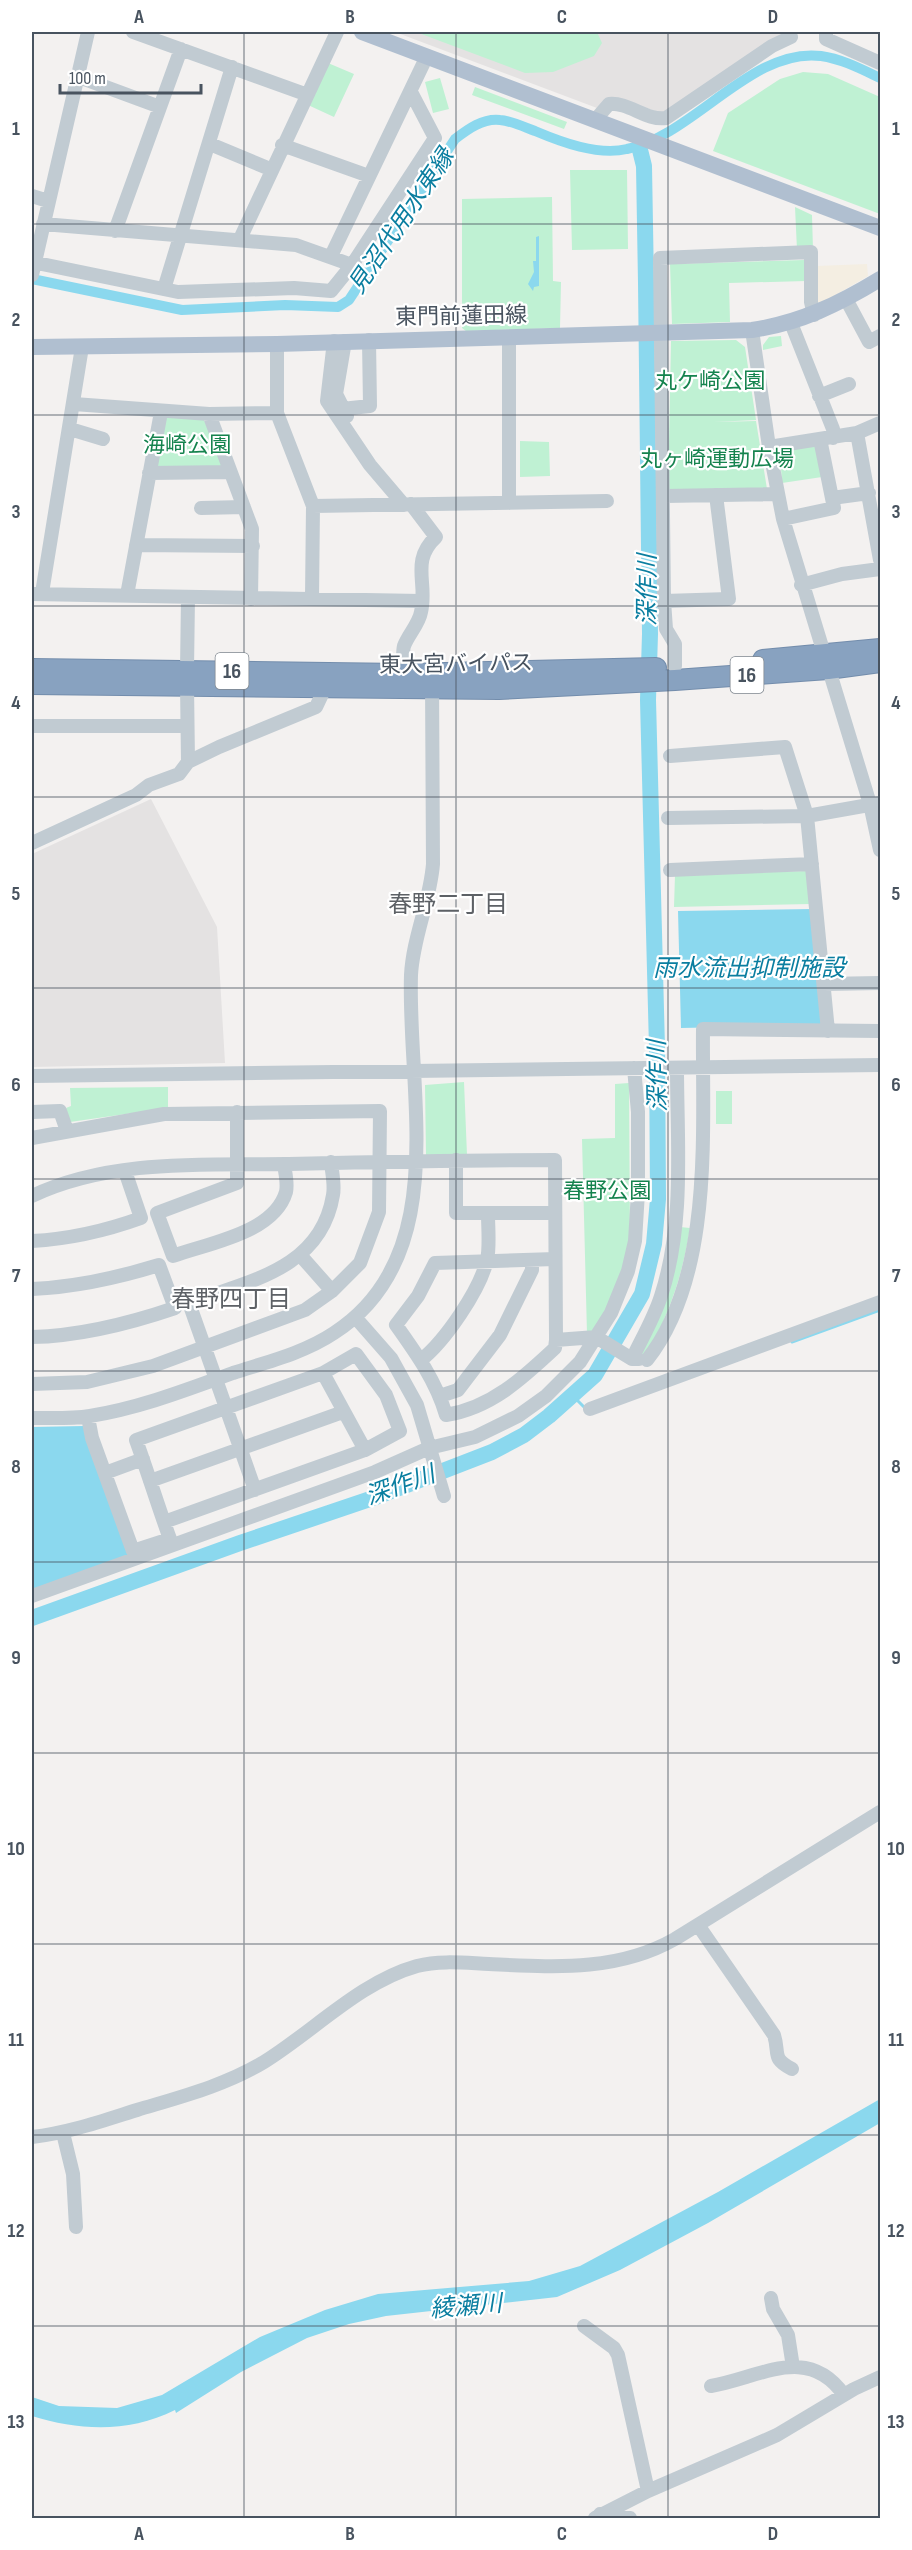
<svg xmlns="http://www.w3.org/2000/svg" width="912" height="2550" font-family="'Sofia Sans Condensed','Noto Sans JP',sans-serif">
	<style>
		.education { fill: #e4e2e2 }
		.green { fill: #bff1d3 }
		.sand { fill: #f4eee2 }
		.water { fill: #8bd8ee }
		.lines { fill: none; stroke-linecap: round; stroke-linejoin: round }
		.stream { stroke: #8bd8ee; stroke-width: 3 }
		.canal { stroke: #8bd8ee; stroke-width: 10 }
		.river { stroke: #8bd8ee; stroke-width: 16 }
		.highway-casing { stroke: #738dac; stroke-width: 22 }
		.minor { stroke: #c1cbd2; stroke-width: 14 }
		.major { stroke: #b0bfd0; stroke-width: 16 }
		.highway { stroke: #88a2c0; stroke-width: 20 }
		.grid { fill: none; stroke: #48535f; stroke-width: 1.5; stroke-opacity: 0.55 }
		.labels { text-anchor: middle; stroke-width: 4.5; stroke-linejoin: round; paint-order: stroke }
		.shield { fill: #fff; stroke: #7f878f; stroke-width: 1.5 }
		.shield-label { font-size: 21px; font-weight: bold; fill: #48535f }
		.street-label { font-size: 22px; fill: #48535f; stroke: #fff }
		.park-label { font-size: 22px; fill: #15834e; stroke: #fff }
		.water-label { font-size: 24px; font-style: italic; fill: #0a7ea0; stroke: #fff }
		.neighbourhood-label { font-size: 24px; fill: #5d6166; stroke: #fff }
		.neatline { fill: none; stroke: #48535f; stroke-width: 2 }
		.grid-label { font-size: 20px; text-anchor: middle; font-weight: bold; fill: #48535f }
	</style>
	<rect width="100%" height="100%" fill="#f3f1f0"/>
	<path class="education" d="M395,32H785L662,113L615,98H607L597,108Z
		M151,799L217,927L225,1063L32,1067V854Z"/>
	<path class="green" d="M416,32H597L602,43L594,56L553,72L525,73Z
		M328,63L354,74L334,117L308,105Z
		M803,72L828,74L880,97V214L713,151L728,113L780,79Z
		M440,78L449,109L433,113L425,82Z
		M475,87L567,122L564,129L472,95Z
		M570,170H627L628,249L572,250Z
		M552,197L553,281L561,282L560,328L466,331L462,328V199Z
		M795,207L812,215L813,250H797Z
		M804,260L806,281L729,283L730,322L672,324L670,264Z
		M781,336L782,346L763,350V345L769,337Z
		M736,340L745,347L756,420L714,422L756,421L767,489L668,492L671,341Z
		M166,418H203L225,467L156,470Z
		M520,441L549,442L550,476L520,477Z
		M815,445L822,477L782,483L780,453L784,449Z
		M807,871L811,904L674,907L675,875Z
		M464,1082L467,1155H426L425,1085Z
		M629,1083L630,1242L619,1284L593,1333L587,1334L582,1139L615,1138V1084Z
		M168,1087V1108L70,1122L66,1108L71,1106L70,1088Z
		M716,1091H732V1124H716Z
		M680,1227L690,1228C682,1277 670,1312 646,1356L637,1355Z"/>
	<path class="sand" d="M867,264L868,276L820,304L816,300V266Z"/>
	<path class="water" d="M539,236V286L534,287L533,291L528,284L534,272L533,261H536V237Z
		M813,909L822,1025L681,1028L678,911Z
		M84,1426L130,1555L32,1590V1427Z
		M880,2099V2123L708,2223L620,2270L557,2297L386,2316L349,2324L307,2338L241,2372L176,2413L175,2410C129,2433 80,2431 32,2416V2397L59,2406L117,2408L162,2395L260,2337L325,2310L378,2294L529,2281L580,2266L718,2192Z"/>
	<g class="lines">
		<path class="stream" d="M792,1342L880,1310
			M572,1395L587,1410"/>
		<path class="canal" d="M32,279L182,310L285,305L338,307L349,300L455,139C468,129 483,118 500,120C512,121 524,127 535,131C561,142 598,156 627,149C694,135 752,47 821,56C842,59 861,69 880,78"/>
		<path class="river" d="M32,1618L240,1543L373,1498L492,1452L524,1435L549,1416L595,1375L642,1294L654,1244L658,1199L657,1048L648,700L650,634L646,283L644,166L639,146"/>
		<defs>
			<path id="highway" d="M763,660L880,649
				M32,669L403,674L656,668
				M32,684L499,689L675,680L828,669L880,662"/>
		</defs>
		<use href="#highway" class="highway-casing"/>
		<path class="minor" d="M133,32L305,94
			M826,32V39L880,63
			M76,76L160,107
			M596,119L609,104C629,102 646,121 666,118L772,46L791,37
			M210,144L270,169
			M282,145L369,176
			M32,196L48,201
			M43,224L296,245L352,265
			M115,231L181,49
			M240,239L337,32
			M331,256L427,56
			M32,262L178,292L294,288L331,291L352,265L435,138L411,92
			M32,275L88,32
			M164,289L232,67
			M846,299L869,342L880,336
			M791,323L833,429V438
			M752,330L769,447L783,519L870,804L880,850
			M509,337V503
			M334,341L327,401L370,465L404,505
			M345,341L336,394L347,416
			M277,344V413L313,506L312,598
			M819,396L849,384
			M74,404L209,414L277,413
			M342,409L370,406L369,340
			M209,414L252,529L251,599
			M70,429L103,439
			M857,433L880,560
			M769,447L857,433L880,423
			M149,473L230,472
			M665,496L778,494
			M832,498L869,493
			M313,506L607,501
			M201,508L244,507
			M783,519L834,508L820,439
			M136,545L253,546
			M801,585L842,574L880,569
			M42,593L82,347
			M32,594L421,601
			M127,595L161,412
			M664,601L729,599L716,495
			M675,666V644L666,629L664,601L660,258L811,252V302L814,315
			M187,670L188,597
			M403,674C404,666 402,653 404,646C408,635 419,624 421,612C428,583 410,561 436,537L411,504
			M187,685L188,762
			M32,726H186
			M670,756L785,747L807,816L828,1031
			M668,818L807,816L880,803
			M32,843L136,795L149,785L179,774L188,762L219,747L316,707L325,688
			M670,870L812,864
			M824,984L880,983
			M32,1076L880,1065
			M32,1112L60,1111L67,1131
			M237,1112V1183L157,1213L173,1256C209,1243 274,1233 286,1192C288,1183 285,1172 284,1164
			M32,1138L164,1114L380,1111L379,1212L360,1263L332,1291L305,1310L153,1366L87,1382L32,1384
			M456,1160V1213H554
			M32,1196C110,1159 202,1165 286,1164C376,1162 465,1160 555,1160L556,1340L555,1348C523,1378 491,1408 446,1415C436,1381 416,1353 396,1325L418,1296L435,1263L555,1259
			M32,1241C70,1239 105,1231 141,1218L125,1171
			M301,1256L332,1291
			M32,1289C76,1287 117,1278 159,1265L175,1308C128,1324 81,1336 32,1337
			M355,1317L391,1358L417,1405L444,1496
			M596,1337L632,1359H639
			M556,1340L596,1337
			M632,1359C642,1338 654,1318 661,1296C685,1223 677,1143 677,1068
			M421,1360C445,1341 480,1290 487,1260C490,1247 488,1228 488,1214
			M647,1360C714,1275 702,1131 703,1029L880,1031
			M323,1373L365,1450
			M440,1396L458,1390L500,1335L532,1270V1260
			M590,1409L880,1302
			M88,1417L92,1438L133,1551L170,1539C158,1506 148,1473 136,1440L323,1373L356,1354L386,1395L400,1431L365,1450L164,1522
			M32,1418C51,1418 71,1419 90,1416C140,1408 186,1390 233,1373C267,1362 304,1353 334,1333C453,1256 407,1094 411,975C413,937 430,902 433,864L432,681
			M105,1473L143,1459
			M150,1481L343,1412
			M255,1490L189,1303C249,1281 321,1269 333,1195C335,1185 332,1173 331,1162
			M32,1596L375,1472L429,1448L475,1437L518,1416L546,1396L580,1362L611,1313L628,1271L635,1241L638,1192V1112L634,1068
			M698,1925L774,2035C780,2054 771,2058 792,2069
			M63,2133L73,2174L76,2227
			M32,2137C68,2133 102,2121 137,2110C180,2097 224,2086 264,2062C314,2031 360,1982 417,1966C441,1960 465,1963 489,1964C554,1967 617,1972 675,1939L880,1812
			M771,2298L773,2309L788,2335L793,2367
			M584,2326L614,2348L618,2355L648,2491
			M711,2386C759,2378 808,2343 844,2395
			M600,2514L630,2518
			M595,2518L648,2491L777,2435L854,2389L880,2377"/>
		<path class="major" d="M362,32L880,228
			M32,347L277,344L752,330C800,323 839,304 880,279"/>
		<use href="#highway" class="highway"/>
	</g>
	<path class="grid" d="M244,32V2518M456,32V2518M668,32V2518M32,224H880M32,415H880M32,606H880M32,797H880M32,988H880M32,1179H880M32,1371H880M32,1562H880M32,1753H880M32,1944H880M32,2135H880M32,2326H880"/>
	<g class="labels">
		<g class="shield">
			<rect x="215.5" y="653" width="33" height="36" rx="4.5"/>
			<rect x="730.5" y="657" width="33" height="36" rx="4.5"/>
		</g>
		<g class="shield-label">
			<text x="232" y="678">16</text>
			<text x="747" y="682">16</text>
		</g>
		<g class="street-label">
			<text transform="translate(461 315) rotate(-1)" y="8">東門前蓮田線</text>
			<text transform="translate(456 663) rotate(-1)" y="8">東大宮バイパス</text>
		</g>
		<g class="park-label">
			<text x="710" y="388">丸ケ崎公園</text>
			<text x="187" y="452">海崎公園</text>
			<text x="717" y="466">丸ヶ崎運動広場</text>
			<text x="607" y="1198">春野公園</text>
		</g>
		<g class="water-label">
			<text transform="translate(401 221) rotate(-56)" y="8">見沼代用水東縁</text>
			<text transform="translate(647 590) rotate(-90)" y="8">深作川</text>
			<text x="749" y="976">雨水流出抑制施設</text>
			<text transform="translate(657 1076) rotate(-91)" y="8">深作川</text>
			<text transform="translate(400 1485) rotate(-20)" y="8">深作川</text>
			<text transform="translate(466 2306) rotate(-5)" y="8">綾瀬川</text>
		</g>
		<g class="neighbourhood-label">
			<text x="448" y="912">春野二丁目</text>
			<text x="231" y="1307">春野四丁目</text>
		</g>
	</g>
	<rect width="912" height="2550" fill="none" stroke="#ffffff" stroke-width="66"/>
	<path d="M60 84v9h141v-9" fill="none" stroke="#48535f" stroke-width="3"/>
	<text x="69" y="84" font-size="18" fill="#48535f" stroke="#ffffff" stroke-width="4.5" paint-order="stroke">100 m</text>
	<rect x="33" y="33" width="846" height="2484" class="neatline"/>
	<g class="grid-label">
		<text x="139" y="23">A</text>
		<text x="350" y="23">B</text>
		<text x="562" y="23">C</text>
		<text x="773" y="23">D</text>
		<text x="16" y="135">1</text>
		<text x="896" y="135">1</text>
		<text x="16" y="326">2</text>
		<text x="896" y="326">2</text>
		<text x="16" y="518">3</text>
		<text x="896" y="518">3</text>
		<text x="16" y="709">4</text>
		<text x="896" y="709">4</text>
		<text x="16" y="900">5</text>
		<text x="896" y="900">5</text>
		<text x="16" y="1091">6</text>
		<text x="896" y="1091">6</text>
		<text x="16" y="1282">7</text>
		<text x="896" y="1282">7</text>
		<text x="16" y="1473">8</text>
		<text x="896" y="1473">8</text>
		<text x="16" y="1664">9</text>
		<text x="896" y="1664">9</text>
		<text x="16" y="1855">10</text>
		<text x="896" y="1855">10</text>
		<text x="16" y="2046">11</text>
		<text x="896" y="2046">11</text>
		<text x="16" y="2237">12</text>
		<text x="896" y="2237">12</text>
		<text x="16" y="2428">13</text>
		<text x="896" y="2428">13</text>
		<text x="139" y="2540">A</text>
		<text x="350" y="2540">B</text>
		<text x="562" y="2540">C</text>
		<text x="773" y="2540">D</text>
	</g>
</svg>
